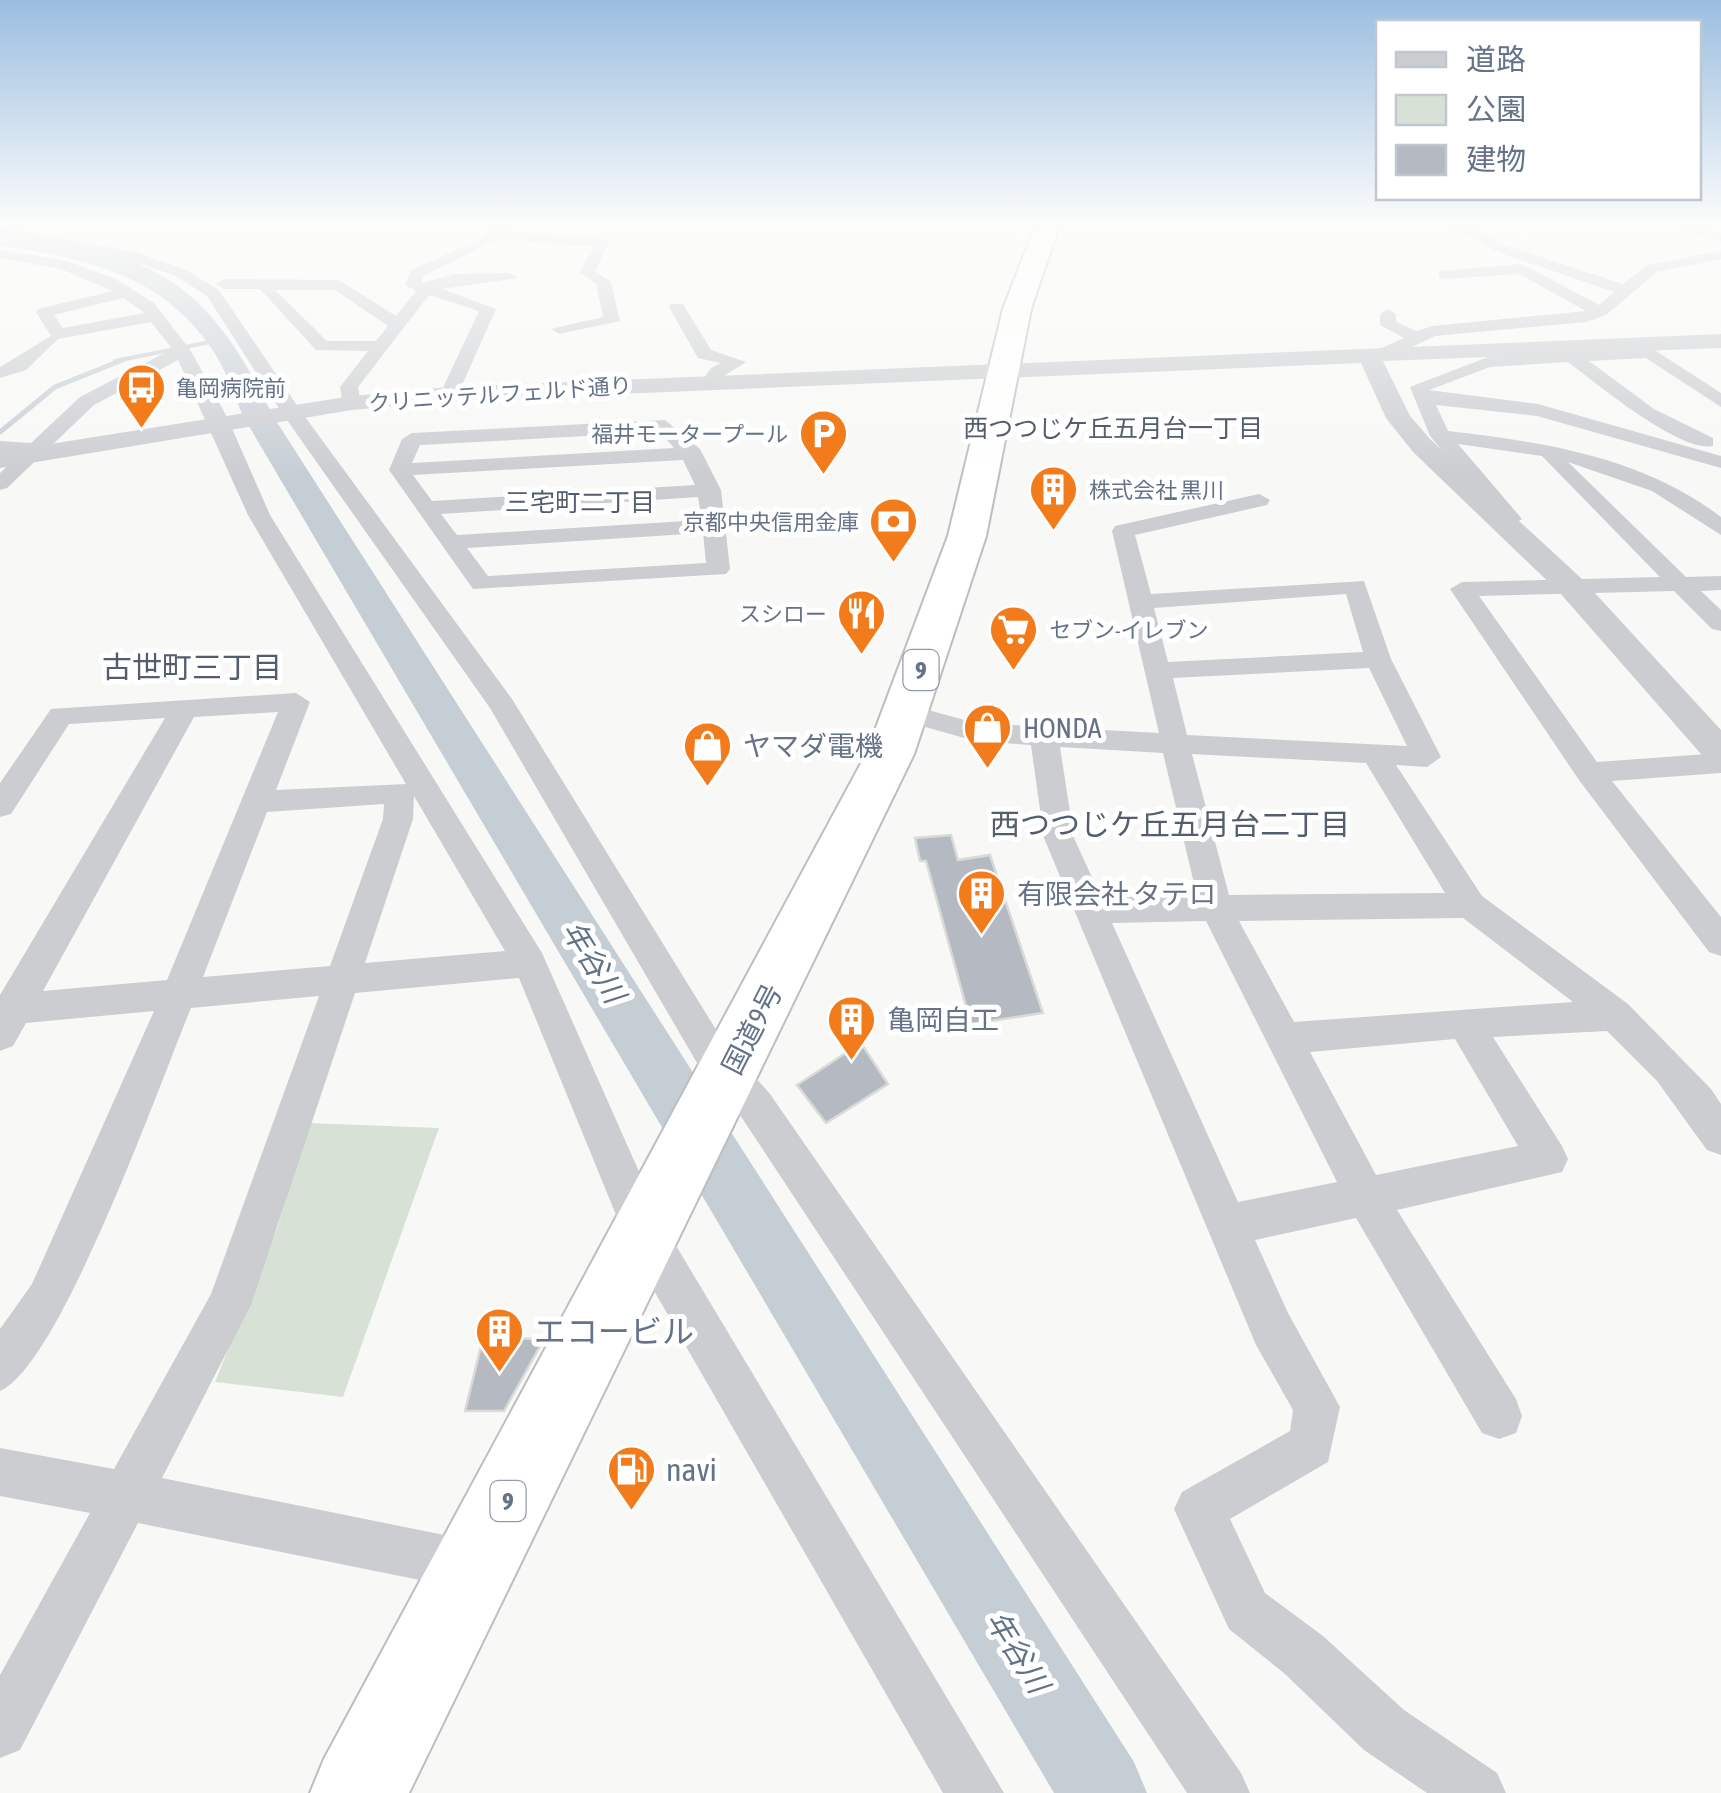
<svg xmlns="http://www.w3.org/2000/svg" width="1721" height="1793" font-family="'Asap Condensed','Noto Sans JP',sans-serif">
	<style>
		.green { fill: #d8e1d6 }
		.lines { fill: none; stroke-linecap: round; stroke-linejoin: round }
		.stream-far1 { stroke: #c6ced5; stroke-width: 4 }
		.stream { stroke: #c6ced5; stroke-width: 5 }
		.river { fill: #c6ced5; fill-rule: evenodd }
		.building { fill: #b5bac2; stroke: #dadad8; stroke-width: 2.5 }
		.trunk-casing { stroke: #bcbec2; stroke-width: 4 }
		.minor { fill: #cbcdd1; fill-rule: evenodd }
		.tertiary { fill: #cbcdd1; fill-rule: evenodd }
		.trunk { fill: #fff; fill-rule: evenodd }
		.labels { text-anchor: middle; stroke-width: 10; stroke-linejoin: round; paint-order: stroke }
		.far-poi-label { font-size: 22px; fill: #657289; stroke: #fff; text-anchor: start }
		.far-street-label { font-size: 22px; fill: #657289; stroke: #fff }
		.far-neighbourhood-label { font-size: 25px; fill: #545d6e; stroke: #fff }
		.shield { fill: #fff; stroke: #939cac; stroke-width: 2.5 }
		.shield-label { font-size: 25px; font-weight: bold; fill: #657289 }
		.poi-label { font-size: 28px; fill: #657289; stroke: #fff; text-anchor: start }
		.street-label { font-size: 28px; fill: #657289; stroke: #fff }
		.neighbourhood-label { font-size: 30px; fill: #545d6e; stroke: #fff }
		.water-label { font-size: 30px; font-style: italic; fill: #617385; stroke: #fff }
		.near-poi-label { font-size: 32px; fill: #657289; stroke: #fff; text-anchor: start }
	</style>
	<rect width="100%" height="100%" fill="#f8f9f6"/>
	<path class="green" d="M309,1123L439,1128L343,1397L215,1382L278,1226Z"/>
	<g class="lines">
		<path class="stream-far1" d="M115,361L220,340"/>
		<path class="stream" d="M0,432L55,387L125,359"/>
		<path class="river" d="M0,232C152,254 204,274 273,416L1134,1762L1147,1793H1054L243,416C233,393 225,367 210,346C160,274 81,257 0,246Z"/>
	</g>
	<path class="building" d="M951,835L958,860L990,855L1043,1013L971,1024L926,861H920L915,838Z
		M861,1043L888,1084L826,1123L797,1085Z
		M483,1338L544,1339L504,1411H465Z"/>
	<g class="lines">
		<defs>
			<path id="trunk" d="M1035,226H1059L1031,309L986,536L914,754L409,1793H310L324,1759L866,754L948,536L1003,309Z"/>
		</defs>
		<use href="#trunk" class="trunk-casing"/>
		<path class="minor" d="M494,226H508L504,231L610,240L595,271L611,282L620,321L559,334L551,329L603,317L596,284L579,272L595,247L498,239L423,276L421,283L456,274L510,273L518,278L442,289L496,309L458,394L449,400L440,394L479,311L429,295L358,387L361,403L352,409L343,403L340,387L368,351L316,350L260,289H224L216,284L224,279L339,280L396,316L416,291L405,285L411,270L484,238ZM275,290H335L388,326L376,341H327Z
			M1448,226H1466L1508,246L1623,284L1647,265L1721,251V259L1657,272L1606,315L1586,322L1435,336L1389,358H1377V350L1404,338L1380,325V314L1388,309L1396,314V322L1417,331L1432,326L1586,311L1519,274L1444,279L1439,277V271L1522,264L1599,305L1614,292L1498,252Z
			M1677,226H1697L1721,234V243Z
			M0,227L135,252L186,270L219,290L300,410L512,699L723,1041L770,1094L1241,1773L1250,1793H1187L742,1118L697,1063L490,708L282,413L207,296L176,276L127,259L0,235Z
			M0,250L64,260L114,278L154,303L191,351L227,417L270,515L542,953L660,1219L1004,1793H943L630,1249L519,978L355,993L251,1305L162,1478L474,1541L492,1548L499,1566L492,1584L474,1591L138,1523L20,1750L0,1758V1675L90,1513L0,1496V1448L114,1469L211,1294L319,996L191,1008C161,1080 60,1366 0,1391V1329L32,1284L154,1011L26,1023L13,1046L0,1051V995L165,718L69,724L11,814L0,817V783L51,709L296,693L310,702L276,790L406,784L248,515L178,360L94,405L7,488L0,490V473L20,454L0,453V441L31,443L80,397L172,349L151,322L58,339L26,370L0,378V367L51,336L36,312L38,309L113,291L61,269L0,258ZM123,298L145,313L63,328L54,315ZM278,712L167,980L43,991L194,717ZM414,796L505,951L365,963L413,819ZM384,804L383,819L330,966L203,977L267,812Z
			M671,304H683L711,350L746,362L724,376L715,388L700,384L711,368L721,363L698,358L669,307Z
			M1636,338L1721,393V407L1646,358L1589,361L1654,409L1713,438V446C1680,453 1596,383 1568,362L1490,367L1429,390L1538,404L1721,456V468L1537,416L1436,405L1448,431C1544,442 1642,457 1721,517V535L1652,491L1568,462L1686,577L1721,576V590L1701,591L1721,610V631L1712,629L1674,591L1479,596L1597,762L1721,753V773L1612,781L1721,917V956L1709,952L1579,780L1450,589L1462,582L1660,577L1542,456L1458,444L1522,519L1511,526L1503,524L1430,436L1410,387L1488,357L1632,348L1627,343Z
			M665,420L700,449L721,490L730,569L726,574L473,589L389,470L402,439L412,433ZM660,432L674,448L412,463L420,445ZM683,460L695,485L432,501L413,475ZM698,497L702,520L457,535L441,514ZM703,533L706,563L488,576L467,548Z
			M1259,494L1270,500L1267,505L1135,535L1151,594L1364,581L1391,659L1441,757L1427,767L1396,765L1482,896L1628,1004L1711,1089L1721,1104V1155L1707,1150L1657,1081L1607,1031L1493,1037L1562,1146L1568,1159L1562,1172L1397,1210L1516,1399L1522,1416L1516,1433L1499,1439L1482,1433L1356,1218L1255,1240L1288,1313L1340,1407L1328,1462L1230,1519L1265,1593L1323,1636L1404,1710L1497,1773L1506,1793H1427L1364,1750L1285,1674L1229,1629L1174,1509L1182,1492L1290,1431L1293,1410L1256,1345L1044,838L1031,745L975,741L897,719L893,713L907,704L975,723L1159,733L1112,531L1115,526ZM1346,594L1363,652L1168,662L1154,608ZM1369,668L1407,746L1187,735L1173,678ZM1060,747L1163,753L1197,896L1101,897L1074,838ZM1192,754L1366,763L1445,893L1229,895ZM1463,918L1573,1002L1294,1022L1239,921ZM1206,921L1337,1182L1238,1202L1112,923ZM1455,1039L1518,1146L1376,1175L1310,1052Z"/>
		<path class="tertiary" d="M1721,334V348L1383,361L1410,416L1431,440L1582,579L1721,730V766L1708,762L1560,593L1413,452L1386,418L1361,363L449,401L352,410L0,468V452L352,396L449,387Z"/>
		<use href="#trunk" class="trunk"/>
	</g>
	<linearGradient id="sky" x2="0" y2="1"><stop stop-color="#9abee0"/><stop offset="0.47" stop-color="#fcfcfb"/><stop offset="1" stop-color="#fcfcfb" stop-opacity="0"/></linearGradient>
	<rect width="1721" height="477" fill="url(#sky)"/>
	<defs>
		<symbol id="bus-pin" viewBox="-11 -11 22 30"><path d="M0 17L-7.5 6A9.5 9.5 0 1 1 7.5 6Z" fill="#f27b1c" stroke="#fff"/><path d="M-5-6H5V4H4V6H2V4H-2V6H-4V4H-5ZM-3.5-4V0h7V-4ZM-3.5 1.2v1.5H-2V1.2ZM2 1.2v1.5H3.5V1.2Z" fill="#fff"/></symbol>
		<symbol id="parking-pin" viewBox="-11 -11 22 30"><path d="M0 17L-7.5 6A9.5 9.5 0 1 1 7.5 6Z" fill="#f27b1c" stroke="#fff"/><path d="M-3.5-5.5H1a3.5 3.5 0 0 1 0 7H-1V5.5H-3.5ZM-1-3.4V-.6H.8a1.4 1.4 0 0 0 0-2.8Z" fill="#fff"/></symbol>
		<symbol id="building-pin" viewBox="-11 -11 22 30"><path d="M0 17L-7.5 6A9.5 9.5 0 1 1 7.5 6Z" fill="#f27b1c" stroke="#fff"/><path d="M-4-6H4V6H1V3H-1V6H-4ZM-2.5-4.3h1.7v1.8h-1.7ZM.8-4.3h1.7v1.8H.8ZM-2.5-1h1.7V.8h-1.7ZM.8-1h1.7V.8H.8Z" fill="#fff"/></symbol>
		<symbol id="bank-pin" viewBox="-11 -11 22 30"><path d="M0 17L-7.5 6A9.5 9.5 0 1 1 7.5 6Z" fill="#f27b1c" stroke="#fff"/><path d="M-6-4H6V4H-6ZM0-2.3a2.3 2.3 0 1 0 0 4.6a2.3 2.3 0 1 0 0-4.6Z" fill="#fff"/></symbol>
		<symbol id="restaurant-pin" viewBox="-11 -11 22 30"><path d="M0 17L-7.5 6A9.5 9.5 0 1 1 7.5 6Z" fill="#f27b1c" stroke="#fff"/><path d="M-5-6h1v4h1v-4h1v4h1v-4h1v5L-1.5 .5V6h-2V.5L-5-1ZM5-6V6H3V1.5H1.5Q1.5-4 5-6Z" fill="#fff"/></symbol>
		<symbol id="supermarket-pin" viewBox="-11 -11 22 30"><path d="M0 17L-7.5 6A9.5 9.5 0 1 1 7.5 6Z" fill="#f27b1c" stroke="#fff"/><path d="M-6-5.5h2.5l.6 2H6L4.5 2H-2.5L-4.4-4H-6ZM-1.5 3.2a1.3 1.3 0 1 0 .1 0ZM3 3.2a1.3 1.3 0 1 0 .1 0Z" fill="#fff"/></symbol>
		<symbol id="shop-pin" viewBox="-11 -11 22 30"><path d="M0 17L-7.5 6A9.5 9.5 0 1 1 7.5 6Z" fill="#f27b1c" stroke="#fff"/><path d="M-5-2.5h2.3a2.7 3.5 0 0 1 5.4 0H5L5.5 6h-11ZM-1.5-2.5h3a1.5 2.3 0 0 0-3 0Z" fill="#fff"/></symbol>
		<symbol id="fuel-pin" viewBox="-11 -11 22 30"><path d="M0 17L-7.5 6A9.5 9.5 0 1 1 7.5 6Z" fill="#f27b1c" stroke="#fff"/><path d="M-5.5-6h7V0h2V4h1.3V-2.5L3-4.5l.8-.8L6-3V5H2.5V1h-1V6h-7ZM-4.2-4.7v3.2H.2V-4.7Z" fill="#fff"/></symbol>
	</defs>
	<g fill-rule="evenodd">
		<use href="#bus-pin" x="114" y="360" width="55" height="75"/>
		<use href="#parking-pin" x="796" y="406" width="55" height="75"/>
		<use href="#building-pin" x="1026" y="462" width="55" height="75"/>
		<use href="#bank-pin" x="866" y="494" width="55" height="75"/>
		<use href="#restaurant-pin" x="834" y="586" width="55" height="75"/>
		<use href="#supermarket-pin" x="986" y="602" width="55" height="75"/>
		<use href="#shop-pin" x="960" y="700" width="55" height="75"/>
		<use href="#shop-pin" x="680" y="718" width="55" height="75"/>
		<use href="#building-pin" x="954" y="866" width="55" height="75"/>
		<use href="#building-pin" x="824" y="992" width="55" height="75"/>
		<use href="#building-pin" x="472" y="1304" width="55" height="75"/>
		<use href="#fuel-pin" x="604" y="1442" width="55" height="75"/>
	</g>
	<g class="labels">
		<g class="far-poi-label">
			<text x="176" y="396">亀岡病院前</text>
			<text x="788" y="442" text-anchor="end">福井モータープール</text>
			<text x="1089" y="498">株式会社 黒川</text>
			<text x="859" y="530" text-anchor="end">京都中央信用金庫</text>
			<text x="827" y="622" text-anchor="end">スシロー</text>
			<text x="1049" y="638">セブン-イレブン</text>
		</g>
		<g class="far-street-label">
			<text transform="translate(500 394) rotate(-4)" y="8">クリニッテルフェルド通り</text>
		</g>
		<g class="far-neighbourhood-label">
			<text x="1113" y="437">西つつじケ丘五月台一丁目</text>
			<text x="580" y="511">三宅町二丁目</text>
		</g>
		<g class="shield">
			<rect x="903.5" y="650" width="35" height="40" rx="8"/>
			<rect x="490.5" y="1481" width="35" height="40" rx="8"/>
		</g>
		<g class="shield-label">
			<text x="921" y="679">9</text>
			<text x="508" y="1510">9</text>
		</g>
		<g class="poi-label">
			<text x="1023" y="738">HONDA</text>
			<text x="743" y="756">ヤマダ電機</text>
			<text x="1017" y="904">有限会社 タテロ</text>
			<text x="887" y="1030">亀岡自工</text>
		</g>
		<g class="street-label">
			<text transform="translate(752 1029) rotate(-63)" y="10">国道9号</text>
		</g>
		<g class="neighbourhood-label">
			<text x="192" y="678">古世町三丁目</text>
			<text x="1170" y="835">西つつじケ丘五月台二丁目</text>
		</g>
		<g class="water-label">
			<text transform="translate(593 962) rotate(58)" y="10">年谷川</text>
			<text transform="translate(1017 1652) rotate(58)" y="10">年谷川</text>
		</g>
		<g class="near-poi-label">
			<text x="534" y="1343">エコービル</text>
			<text x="666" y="1481">navi</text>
		</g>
	</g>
	<rect x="1376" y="20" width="325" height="180" fill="#ffffff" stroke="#c1c7d0" stroke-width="2.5"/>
	<rect x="1396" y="52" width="50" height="15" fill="#cbcdd1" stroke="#c1c7d0" stroke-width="2.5"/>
	<text x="1466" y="70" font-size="30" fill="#657289">道路</text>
	<rect x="1396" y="95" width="50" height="30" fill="#d8e1d6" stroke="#c1c7d0" stroke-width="2.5"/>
	<text x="1466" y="120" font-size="30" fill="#657289">公園</text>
	<rect x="1396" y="145" width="50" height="30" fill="#b5bac2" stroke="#c1c7d0" stroke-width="2.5"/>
	<text x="1466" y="170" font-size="30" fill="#657289">建物</text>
</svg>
